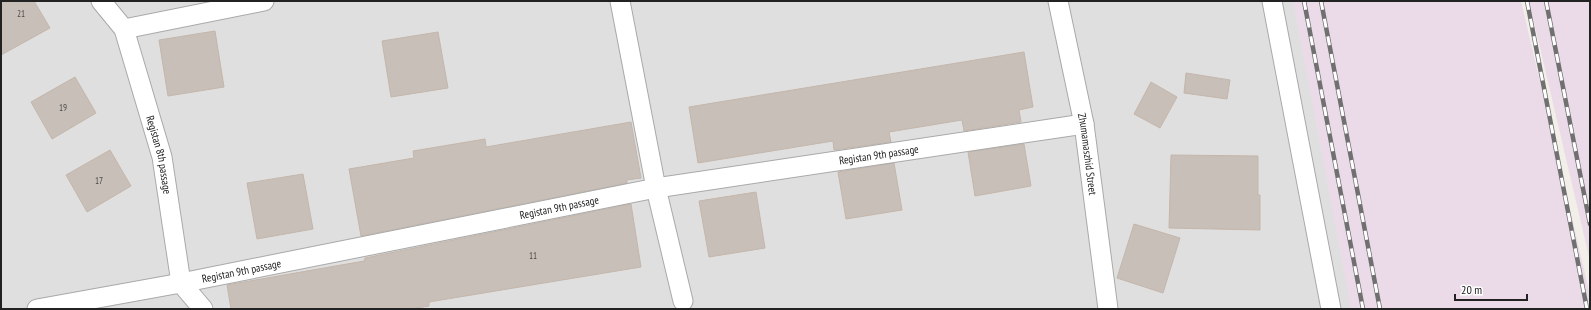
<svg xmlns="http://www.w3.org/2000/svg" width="1591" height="310" font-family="'PT Sans Narrow',sans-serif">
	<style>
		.residential { fill: #e0dfdf }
		.industrial { fill: #ebdbe8 }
		.building { fill: #c7bfb8; stroke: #c4b6ab }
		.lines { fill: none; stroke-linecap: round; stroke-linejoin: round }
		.street-casing { stroke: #a9a9a9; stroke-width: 21 }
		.street { stroke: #fff; stroke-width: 19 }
		.rail-casing { stroke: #707070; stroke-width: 4.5 }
		.rail { stroke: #fff; stroke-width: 3; stroke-dasharray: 9; stroke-linecap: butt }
		.labels { text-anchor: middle; stroke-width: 3; stroke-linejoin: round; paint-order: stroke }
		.number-label { font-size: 9px; fill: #4b4948 }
		.street-label { font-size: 11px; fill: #222; stroke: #fff }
	</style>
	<rect width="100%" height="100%" fill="#f2efe9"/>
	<path class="residential" d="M1,1H1318L1375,309H1Z"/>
	<path class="industrial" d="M1293,1H1521L1590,295V309H1351Z
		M1529,1H1590V261Z"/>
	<path class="building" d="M1,1H34L50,28L1,55Z
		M215,31L224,87L168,96L159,40Z
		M438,32L448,88L391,97L382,41Z
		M1024,52L1033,107L1019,110L1021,122L964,131L962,120L889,132L891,142L834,150L833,141L698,163L689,107Z
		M1186,73L1230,80L1227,99L1184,93Z
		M75,77L96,113L52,139L31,102Z
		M1151,82L1177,97L1160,128L1134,114Z
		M631,122L641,178L627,180V183L361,236L349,169L414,158L413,151L485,139L486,147Z
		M1024,144L1031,186L975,196L968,152Z
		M110,150L131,186L87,212L66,175Z
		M1171,155L1258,156V195H1260V230L1169,228Z
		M894,163L902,210L846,219L838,172Z
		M303,174L313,229L257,239L247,183Z
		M756,192L765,248L709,257L699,201Z
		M631,204L641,267L429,302V306L410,309H231L227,285L364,261L365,258Z
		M1134,224L1180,238L1163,293L1117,278Z"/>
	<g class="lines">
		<defs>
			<g id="street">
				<path id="s1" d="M101,1L124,29L162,157L181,283"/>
				<path d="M620,1L656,188L683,301"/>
				<path id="s2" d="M1058,1L1084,124L1108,309"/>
				<path d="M1272,1L1331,309"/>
				<path d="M124,29L264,1"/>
				<path d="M181,283L203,309"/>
				<path id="s3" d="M37,309L181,283L656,188L1084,124"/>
			</g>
		</defs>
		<use href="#street" class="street-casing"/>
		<use href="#street" class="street"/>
		<defs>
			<path id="rail" d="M1304,1L1363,309
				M1321,1L1380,309
				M1527,1L1587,309
				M1546,1L1590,224"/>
		</defs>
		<use href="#rail" class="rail-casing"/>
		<use href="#rail" class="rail"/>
	</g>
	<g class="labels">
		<g class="number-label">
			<text x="21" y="17">21</text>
			<text x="63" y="111">19</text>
			<text x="99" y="184">17</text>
			<text x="533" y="259">11</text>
		</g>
		<g class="street-label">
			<text dy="4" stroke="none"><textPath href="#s2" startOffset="156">Zhumamaszhid Street</textPath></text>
			<text dy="4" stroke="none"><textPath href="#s1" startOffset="167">Registan 8th passage</textPath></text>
			<text dy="4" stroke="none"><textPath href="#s3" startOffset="856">Registan 9th passage</textPath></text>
			<text dy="4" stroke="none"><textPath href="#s3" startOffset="532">Registan 9th passage</textPath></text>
			<text dy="4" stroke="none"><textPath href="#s3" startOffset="208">Registan 9th passage</textPath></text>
		</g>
	</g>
	<rect width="1591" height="310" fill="none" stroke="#222222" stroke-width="4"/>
	<path d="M1455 294v6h72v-6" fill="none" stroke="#222222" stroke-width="2"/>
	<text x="1461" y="294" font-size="12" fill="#222222" stroke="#ffffff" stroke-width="3" paint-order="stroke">20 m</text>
</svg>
